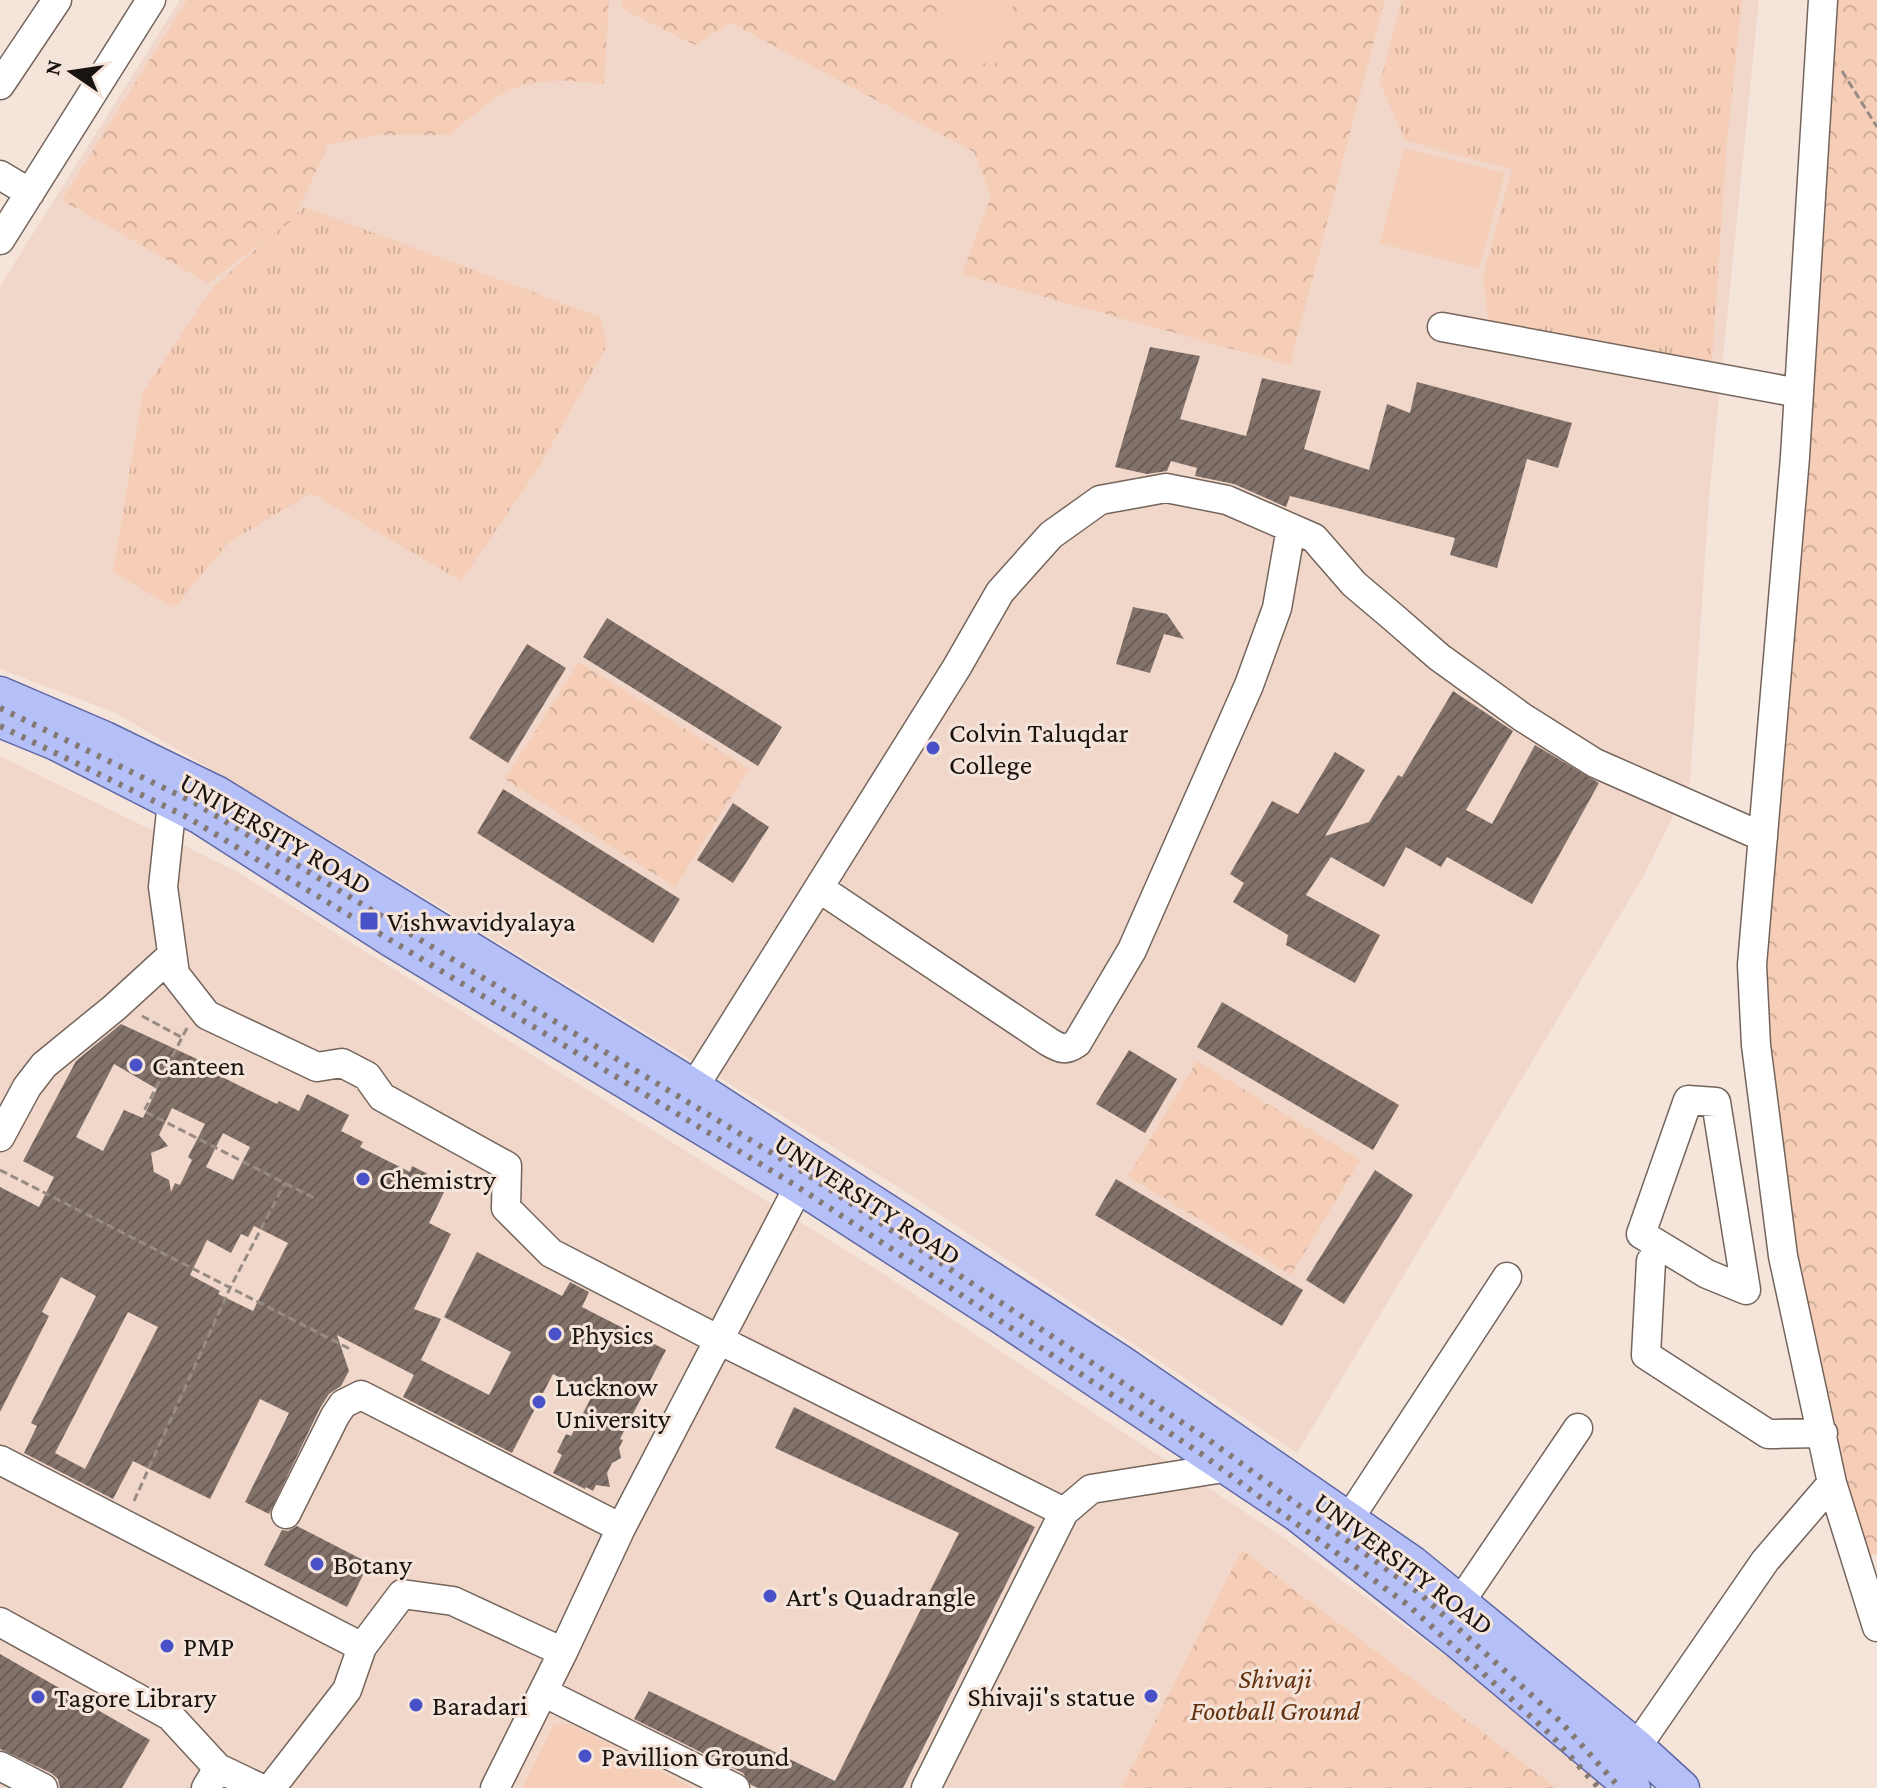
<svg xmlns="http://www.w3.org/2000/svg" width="1877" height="1788" font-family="'Crimson Pro',serif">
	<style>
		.built { fill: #f0d7c9 }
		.grass { fill: url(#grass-tufts) }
		.park { fill: url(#park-crowns) }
		.pitch { fill: #f6cdb6 }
		.building { fill: url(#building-hatch); fill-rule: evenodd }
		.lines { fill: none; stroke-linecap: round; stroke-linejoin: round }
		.minor-casing { stroke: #74655c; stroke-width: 31 }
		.major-casing { stroke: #5e67a5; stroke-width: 37 }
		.path { stroke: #978b84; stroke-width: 3; stroke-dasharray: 8 4; stroke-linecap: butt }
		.minor { stroke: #fff; stroke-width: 28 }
		.major { stroke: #b5bff8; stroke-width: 34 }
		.rail { stroke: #847972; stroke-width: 6; stroke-dasharray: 4 8; stroke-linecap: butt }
		.poi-dot { fill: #4851c7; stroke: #f5e4da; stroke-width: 3 }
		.labels { text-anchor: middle; stroke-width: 6; stroke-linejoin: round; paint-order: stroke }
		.poi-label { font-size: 28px; fill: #1a1411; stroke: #f5e4da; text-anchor: start }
		.street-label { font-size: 28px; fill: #1a1411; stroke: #f5e4da }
		.park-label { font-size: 28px; font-style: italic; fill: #623110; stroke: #f5e4da }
	</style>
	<defs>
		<pattern id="grass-tufts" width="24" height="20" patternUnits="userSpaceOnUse" patternTransform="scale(2)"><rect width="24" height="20" fill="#f6cdb6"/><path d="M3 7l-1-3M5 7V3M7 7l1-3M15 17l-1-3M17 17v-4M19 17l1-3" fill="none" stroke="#d2af9b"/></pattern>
		<pattern id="park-crowns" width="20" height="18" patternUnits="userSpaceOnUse" patternTransform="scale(2)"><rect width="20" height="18" fill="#f6cdb6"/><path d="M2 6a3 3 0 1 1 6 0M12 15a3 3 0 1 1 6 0" fill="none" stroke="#d2af9b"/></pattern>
		<pattern id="building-hatch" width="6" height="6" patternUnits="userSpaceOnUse" patternTransform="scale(2)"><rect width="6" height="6" fill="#82726a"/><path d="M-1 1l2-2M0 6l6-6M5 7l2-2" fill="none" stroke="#6a5c56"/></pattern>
	</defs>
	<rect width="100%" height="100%" fill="#f5e4da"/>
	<path class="built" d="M180,0H1759L1709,499L1690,782L1643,877L1297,1453L895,1185L392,877L116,713L0,669V286Z
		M0,756L236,871L871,1266L1284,1538L1608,1775L1621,1788H0Z"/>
	<path class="grass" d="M1402,0H1742L1727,141L1712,361L1489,323L1483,277L1512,169L1406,141L1380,83Z
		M304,207L600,317L607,346L539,467L461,581L311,493L228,543L174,608L113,572L143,392L213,287Z"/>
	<path class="park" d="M187,0H609L604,84C527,75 508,82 451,135H375L328,145L294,219L208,283L62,200Z
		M622,0H1383L1384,2L1290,365L962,274L991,196L974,152L731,23L695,45L623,9Z
		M1830,0H1877V1554L1861,1557L1799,1280L1763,1046L1771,835Z
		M579,662L749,769L675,887L505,779Z
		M1197,1061L1360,1160L1291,1275L1128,1176Z
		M1242,1550L1556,1788H1121Z"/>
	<path class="pitch" d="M952,0H1015L994,66L937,49Z
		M1404,149L1505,173L1479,268L1380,243Z
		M554,1724H570L693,1788H522Z"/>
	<path class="building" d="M1150,347L1200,356L1180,419L1246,436L1262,378L1321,391L1304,449L1369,470L1387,404L1410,413L1417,382L1572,423L1558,468L1527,459L1497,568L1450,555L1455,538L1290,496L1286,507L1234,484L1195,476L1197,468L1171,461L1167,471L1147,474L1115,467Z
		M1133,607L1167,614L1184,639L1164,634L1150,673L1116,664Z
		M607,618L782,727L758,766L583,657Z
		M527,644L566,668L508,763L469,738Z
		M1453,691L1513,731L1466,810L1492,824L1535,745L1599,783L1532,904L1447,857L1441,867L1406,847L1384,887L1331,857L1306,895L1380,935L1355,983L1286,945L1288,935L1233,902L1244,883L1230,874L1272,801L1298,814L1335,752L1365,770L1325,836L1369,822L1398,775L1402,777Z
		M503,789L680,899L653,943L477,833Z
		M733,803L769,827L733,883L697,860Z
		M1222,1002L1399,1105L1373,1150L1197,1047Z
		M121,1024L223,1071L220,1076L277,1104L279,1101L299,1111L307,1094L349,1115L341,1131L363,1142L360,1147L410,1172L412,1166L448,1184L429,1223L451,1234L414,1309L441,1319L421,1360L489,1395L511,1352L444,1317L477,1252L562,1296L570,1282L589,1292L582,1307L666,1350L620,1439L623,1440L619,1448L621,1458L612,1463L607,1473L610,1487L596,1485L593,1491L586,1487L585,1489L553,1473L562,1455L557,1452L566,1434L571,1436L593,1394L553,1374L512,1453L403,1397L414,1375L337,1335L349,1371L341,1386L329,1394L320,1408L269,1514L245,1502L289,1413L260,1399L210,1499L133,1461L113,1499L24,1453L37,1426L31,1423L96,1296L61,1277L42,1312L49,1316L0,1412V1187L39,1207L54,1177L23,1161L76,1061ZM114,1064L157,1089L143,1118L124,1110L103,1151L76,1137ZM172,1108L205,1124L188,1157L192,1160L180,1185L175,1183L171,1192L169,1180L154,1172L151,1153L168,1146L159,1135ZM223,1133L250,1147L233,1180L206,1167ZM254,1226L288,1243L253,1311L218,1294L220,1291L190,1275L207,1240L231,1253L241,1234L248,1237ZM128,1312L158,1327L85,1469L55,1453Z
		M1129,1050L1177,1079L1145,1133L1096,1104Z
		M1375,1170L1413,1195L1344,1304L1306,1280Z
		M1116,1179L1303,1290L1282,1326L1095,1215Z
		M794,1407L1035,1527L903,1788H758L751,1785L743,1773L634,1719L649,1691L835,1781L959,1533L775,1448Z
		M297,1526L369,1563L347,1607L264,1565L282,1530L288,1531Z
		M0,1654L150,1740L122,1788H60L58,1779L51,1773L0,1749Z"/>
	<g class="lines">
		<defs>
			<path id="minor" d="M0,85L57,0
				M0,175L30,193
				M0,240L151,0
				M1442,327L1799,393
				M181,783L172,802L163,887L175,974L207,1015L317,1067L342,1063L367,1076L382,1097L507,1166L506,1208L551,1253L721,1341L1064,1512
				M819,888L1049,1042C1061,1049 1066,1051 1077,1043L1132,950L1249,685L1277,608L1291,528
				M694,1087L957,667L1000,592L1051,535L1100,500L1166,488L1227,500L1314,538L1354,584L1393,617L1439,657L1522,717L1595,763L1763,837
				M1688,1100L1716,1102L1746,1290L1707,1274L1641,1234Z
				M0,1137L27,1087L44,1065L114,1008L172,955
				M1651,1261L1646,1355L1768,1434L1823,1433
				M0,1460L362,1647
				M1832,1483L1877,1627
				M286,1514L335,1416L343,1404L361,1395L621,1528
				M1349,1519L1507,1277
				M1461,1601L1578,1428
				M0,1622L170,1716L218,1768
				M543,1692L735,1788
				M1625,1764L1765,1561L1832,1483L1783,1256L1756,1045L1752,965L1795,457L1823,0
				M0,1766L43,1788
				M206,1788L218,1768L260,1788
				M271,1788L347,1690L362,1647L402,1594L453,1601L563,1652
				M495,1788L563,1652L621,1528L799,1186
				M926,1788L1064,1512L1091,1489L1230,1467"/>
			<path id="major" d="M0,694L105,739L218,794L694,1087L1120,1362L1412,1563L1637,1747L1682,1788
				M0,720L56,743L199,816L392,940L799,1186L1002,1317L1297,1514L1459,1642L1633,1788"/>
		</defs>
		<use href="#minor" class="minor-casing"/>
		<use href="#major" class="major-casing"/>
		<path class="path" d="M1842,71L1877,127
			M142,1016L181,1037
			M187,1028L144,1111L318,1200
			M0,1170L350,1349
			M134,1501L230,1288L285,1183"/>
		<use href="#minor" class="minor"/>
		<use href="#major" class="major"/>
		<path class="rail" d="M0,708L195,803L803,1172L1209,1440L1418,1592L1561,1722L1620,1788
			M0,726L187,817L795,1185L1200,1453L1408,1605L1550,1734L1599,1788"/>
	</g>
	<g class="poi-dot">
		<circle cx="933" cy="748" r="8"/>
		<rect x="359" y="911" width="20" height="20" rx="4"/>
		<circle cx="136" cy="1065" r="8"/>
		<circle cx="363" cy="1179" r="8"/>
		<circle cx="555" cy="1334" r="8"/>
		<circle cx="539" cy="1402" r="8"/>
		<circle cx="317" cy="1564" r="8"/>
		<circle cx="770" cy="1596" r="8"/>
		<circle cx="167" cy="1646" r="8"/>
		<circle cx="1151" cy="1696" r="8"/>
		<circle cx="38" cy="1697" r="8"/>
		<circle cx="416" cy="1705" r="8"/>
		<circle cx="585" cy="1756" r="8"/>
	</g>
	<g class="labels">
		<g class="poi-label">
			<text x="949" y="742">Colvin Taluqdar<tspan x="949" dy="32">College</tspan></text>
			<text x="387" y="931">Vishwavidyalaya</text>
			<text x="152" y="1075">Canteen</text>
			<text x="379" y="1189">Chemistry</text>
			<text x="571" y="1344">Physics</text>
			<text x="555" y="1396">Lucknow<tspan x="555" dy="32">University</tspan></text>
			<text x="333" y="1574">Botany</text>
			<text x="786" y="1606">Art's Quadrangle</text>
			<text x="183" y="1656">PMP</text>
			<text x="1135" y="1706" text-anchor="end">Shivaji's statue</text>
			<text x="54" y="1707">Tagore Library</text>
			<text x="432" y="1715">Baradari</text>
			<text x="601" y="1766">Pavillion Ground</text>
		</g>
		<g class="street-label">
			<text transform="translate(276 833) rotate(30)" y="10">UNIVERSITY ROAD</text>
			<text transform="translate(868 1199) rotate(33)" y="10">UNIVERSITY ROAD</text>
			<text transform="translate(1404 1563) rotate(37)" y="10">UNIVERSITY ROAD</text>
		</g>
		<g class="park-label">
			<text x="1275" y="1688">Shivaji<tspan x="1275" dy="32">Football Ground</tspan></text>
		</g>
	</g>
	<g transform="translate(72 72) rotate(283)" stroke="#f5e4da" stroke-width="6" paint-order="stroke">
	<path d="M0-6L14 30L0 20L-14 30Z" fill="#1a1411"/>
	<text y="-12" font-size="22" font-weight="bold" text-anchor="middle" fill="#1a1411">N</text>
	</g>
</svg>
